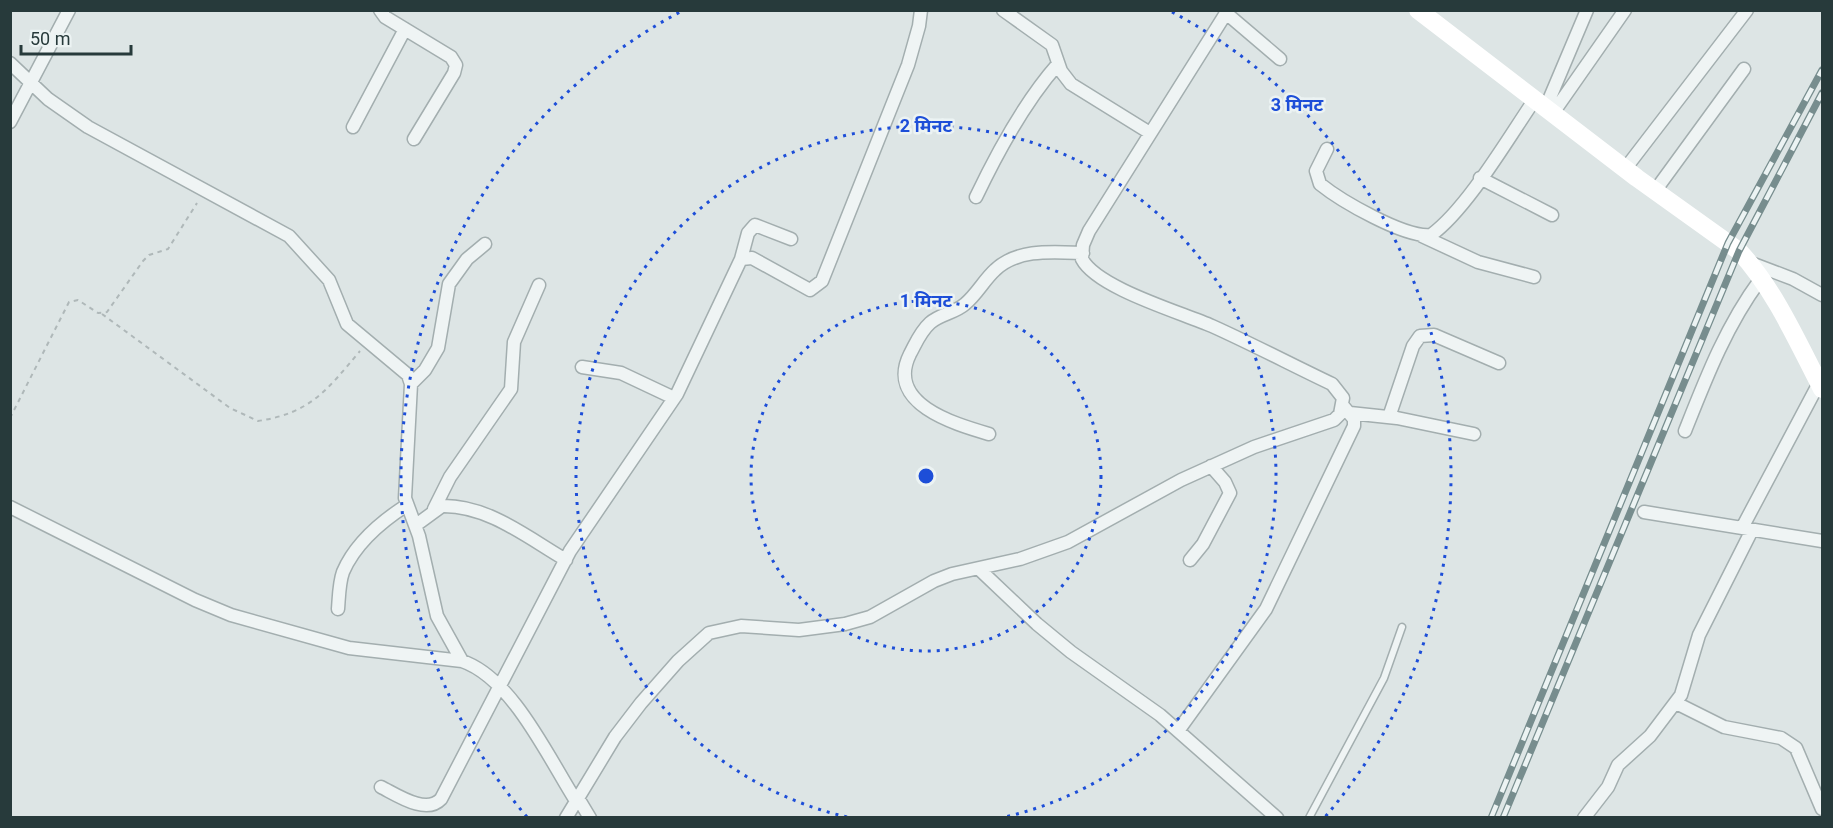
<svg xmlns="http://www.w3.org/2000/svg" width="1833" height="828" font-family="Roboto,'Noto Sans Devanagari',sans-serif">
	<style>
		.lines { fill: none; stroke-linecap: round; stroke-linejoin: round }
		.lane-casing { stroke: #a3aeaf; stroke-width: 9 }
		.street-casing { stroke: #a3aeaf; stroke-width: 15 }
		.path { stroke: #afb8b9; stroke-width: 2; stroke-dasharray: 4.5 4.5; stroke-linecap: butt }
		.lane { stroke: #eff4f4; stroke-width: 6 }
		.street { stroke: #eff4f4; stroke-width: 12 }
		.secondary { stroke: #fff; stroke-width: 18 }
		.rail-casing { stroke: #778d8e; stroke-width: 7 }
		.rail { stroke: #ecf3f3; stroke-width: 4.5; stroke-dasharray: 14; stroke-linecap: butt }
		.ring { fill: none; stroke: #1d4ed8; stroke-width: 3; stroke-dasharray: 3 6 }
		.centre { fill: #1d4ed8; stroke: #ecf3f3; stroke-width: 3 }
		.ring-label { font-size: 18px; text-anchor: middle; font-weight: bold; fill: #1d4ed8; stroke: #ecf3f3; stroke-width: 5; stroke-linejoin: round; paint-order: stroke }
	</style>
	<rect width="100%" height="100%" fill="#dde5e5"/>
	<g class="lines">
		<defs>
			<path id="lane" d="M1309,818L1384,678L1402,627"/>
			<path id="street" d="M380,10L385,17L451,57L456,65L454,73L414,139
				M1003,10L1052,45L1061,71L1071,84L1150,133
				M1226,13L1280,59
				M10,63L48,99L88,127L289,236L329,280L347,324L408,375L411,384L405,498L419,536L437,616L462,661
				M1546,107L1587,10
				M1553,113L1625,10
				M10,122L69,10
				M353,127L405,29
				M1327,149L1316,171L1320,184C1341,201 1405,238 1431,235C1467,209 1509,137 1535,99
				M1625,169L1747,10
				M1480,178L1552,215
				M1655,191L1744,69
				M976,197C997,153 1026,100 1058,64
				M1422,236L1478,262L1534,277
				M741,259L748,233L755,225L791,239
				M1751,263L1793,279L1822,295
				M582,367L621,373L674,398
				M411,384L425,370L438,348L449,284L467,259L485,244
				M1350,413L1397,418L1474,434
				M1389,417L1413,346L1420,336L1434,335L1499,363
				M1685,431C1706,378 1726,326 1760,280
				M989,434C955,424 885,404 910,354C916,343 920,332 930,323C940,314 955,313 965,304C977,294 984,280 995,270C1018,248 1054,252 1083,253
				M10,507L195,600L231,615L349,648L462,661C512,678 548,757 576,801
				M434,509L450,477L511,389L514,342L539,285
				M1644,512L1822,541
				M416,525L442,506C488,505 528,538 566,560
				M1742,528L1819,383
				M1190,560L1203,544L1230,493L1225,482L1211,466
				M979,569L1037,624L1071,652L1160,715L1277,818
				M338,609C339,597 339,583 343,572C355,544 382,521 407,505
				M1676,703L1724,727L1781,738L1796,748L1822,809
				M1178,731L1266,609L1354,426V419L1343,406
				M381,787C397,795 426,815 441,799L570,551L677,394L741,259L752,258L810,290L822,281L908,65L919,26L921,10
				M578,798L590,818
				M566,818L615,737L641,703L678,661L709,633L741,626L799,630L845,624L870,617L934,581L952,574L1020,559L1068,542L1181,480L1254,447L1334,420L1340,414L1343,398L1332,384C1292,365 1252,344 1212,326C1180,312 1097,288 1082,259L1083,245L1089,231L1228,10
				M1584,818L1608,787L1618,765L1650,736L1681,695L1699,635L1752,530"/>
		</defs>
		<use href="#lane" class="lane-casing"/>
		<use href="#street" class="street-casing"/>
		<path class="path" d="M102,314L230,408L258,421C311,413 327,390 360,351
			M10,418L69,302L78,300L98,313L107,312L143,261L149,255L168,249L197,203"/>
		<use href="#lane" class="lane"/>
		<use href="#street" class="street"/>
		<path class="secondary" d="M1418,10L1637,178L1739,251C1775,290 1798,343 1822,389"/>
		<defs>
			<path id="rail" d="M1491,818L1728,243L1822,70
				M1503,818L1739,251L1822,93"/>
		</defs>
		<use href="#rail" class="rail-casing"/>
		<use href="#rail" class="rail"/>
	</g>
	<g class="ring">
		<circle cx="926" cy="476" r="175"/>
		<path d="M847 817A350 350 0 1 1 1005 817"/>
		<path d="M527 817A525 525 0 0 1 680 12M1172 12A525 525 0 0 1 1325 817"/>
	</g>
	<circle cx="926" cy="476" r="9" class="centre"/>
	<g class="ring-label">
		<text x="1297" y="111">3 मिनट</text>
		<text x="926" y="132">2 मिनट</text>
		<text x="926" y="307">1 मिनट</text>
	</g>
	<rect width="1833" height="828" fill="none" stroke="#273a3b" stroke-width="24"/>
	<path d="M21 45v9h110v-9" fill="none" stroke="#273a3b" stroke-width="3"/>
	<text x="30" y="45" font-size="18" fill="#273a3b" stroke="#ecf3f3" stroke-width="4.5" paint-order="stroke">50 m</text>
</svg>
